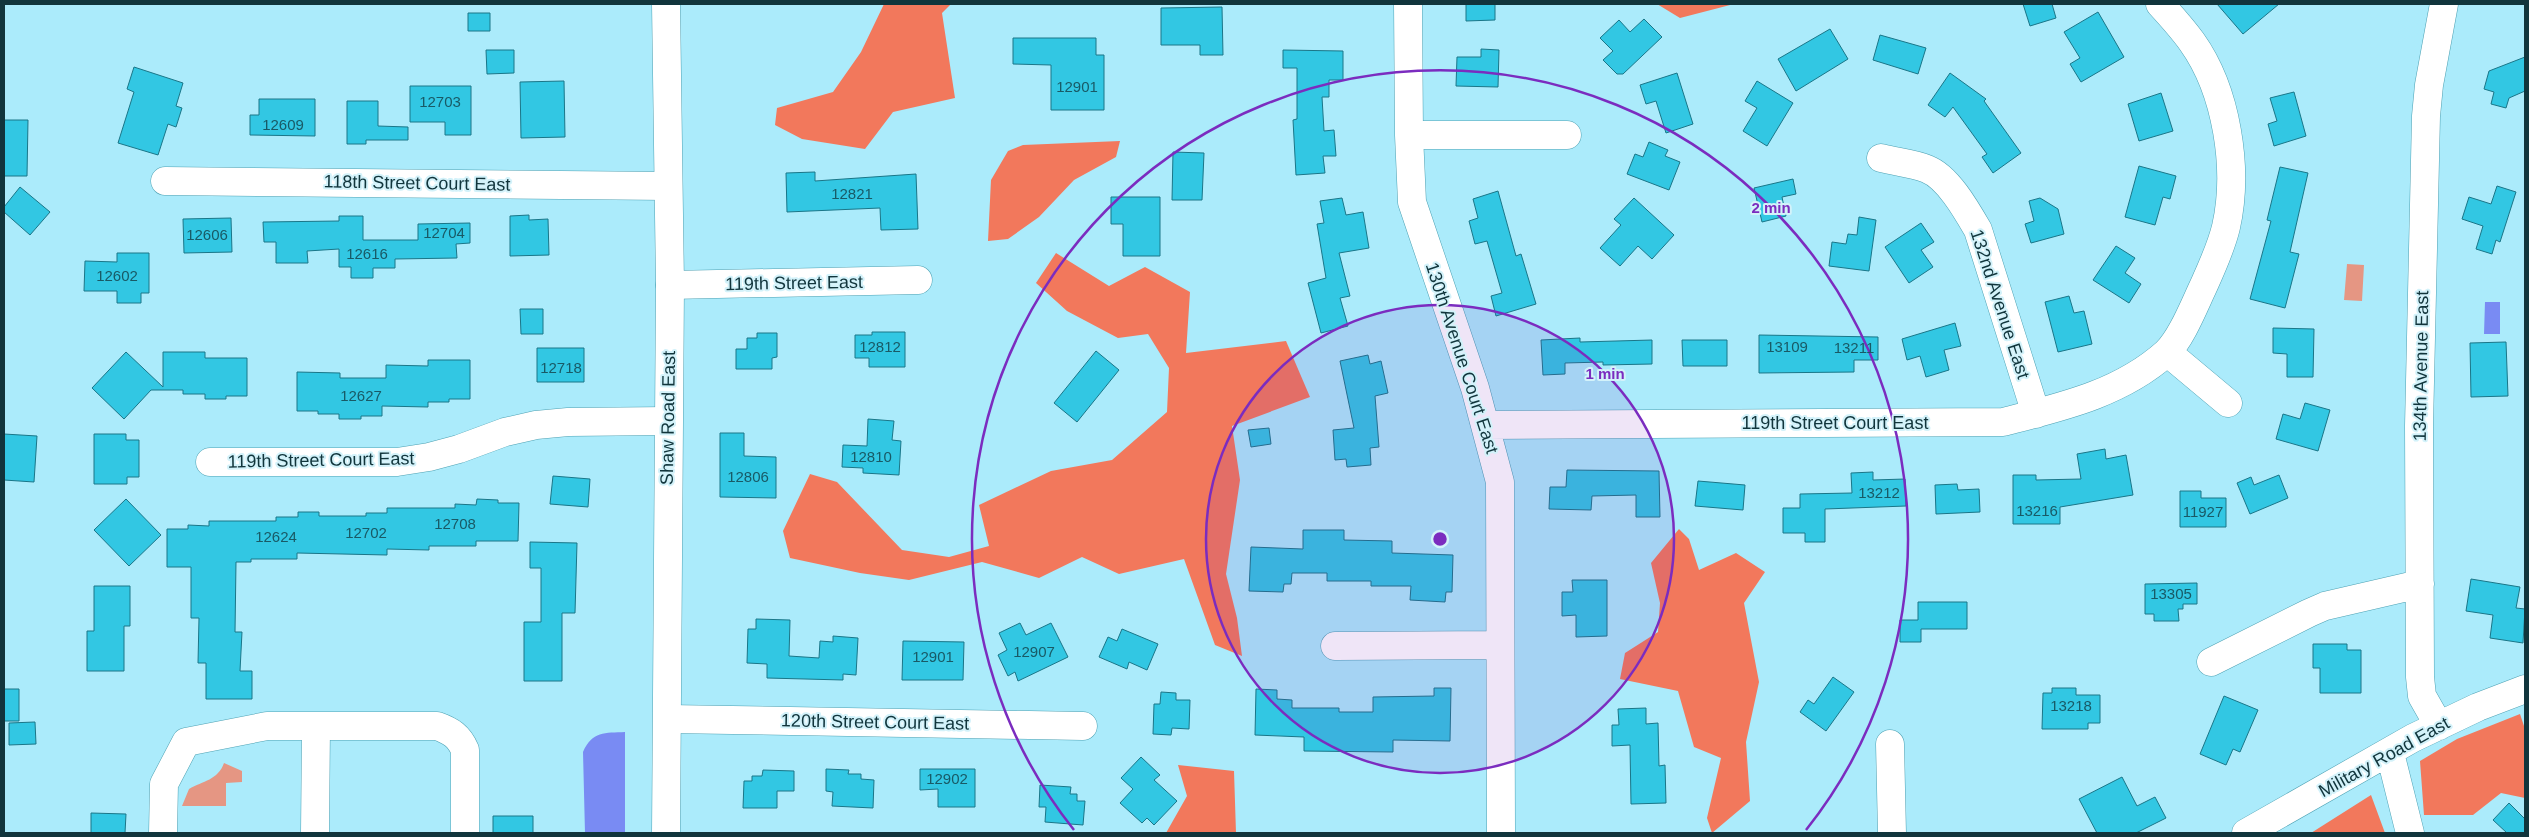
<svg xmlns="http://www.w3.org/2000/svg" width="2529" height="837" font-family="Arial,sans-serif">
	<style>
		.green { fill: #e59683 }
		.forest { fill: #f2785c }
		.water { fill: #798bf3 }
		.building { fill: #32c7e3; stroke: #1a7688 }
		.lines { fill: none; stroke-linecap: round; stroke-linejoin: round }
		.minor-casing { stroke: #4da1b3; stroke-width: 29 }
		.major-casing { stroke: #4da1b3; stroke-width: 29 }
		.minor { stroke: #fff; stroke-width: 28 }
		.major { stroke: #fff; stroke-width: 28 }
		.ring { fill: none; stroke: #7b2cbf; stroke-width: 2.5 }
		.labels { text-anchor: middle; stroke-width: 4; stroke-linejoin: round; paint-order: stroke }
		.number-label { font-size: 15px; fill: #195a66 }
		.street-label { font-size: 18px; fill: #11353c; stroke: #d3f2fa }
		.centre { fill: #7b2cbf; stroke: #d3f2fa; stroke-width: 2.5 }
		.ring-label { font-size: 15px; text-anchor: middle; font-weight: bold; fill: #7b2cbf; stroke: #d3f2fa; stroke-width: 4; stroke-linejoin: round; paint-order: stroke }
	</style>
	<rect width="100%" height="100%" fill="#abebfb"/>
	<path class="green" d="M2347,264L2364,265L2362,301L2344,300Z
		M224,763L242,771V782L226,783V806H182L189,789C203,781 218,780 224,763Z"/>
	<path class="forest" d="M884,4H951L942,13L955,98L893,112L865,149L802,139L775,125L777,108L833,92L861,52Z
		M1657,4H1734L1680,18Z
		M1120,141L1116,157L1074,180L1039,217L1008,239L988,241L991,180L1008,151L1023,145Z
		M1056,253L1109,286L1145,267L1190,292L1186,353L1286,341L1310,397L1232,426L1240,480L1226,574L1237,618L1242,656L1215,645L1184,559L1119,574L1082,557L1039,578L982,562L909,580L860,573L790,558L783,531L810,474L837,482L902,550L949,557L989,546L979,505L1051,471L1112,460L1167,412L1169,368L1148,334L1118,338L1067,311L1036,283Z
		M1679,529L1689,539L1699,570L1736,553L1765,572L1744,603L1759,682L1746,742L1750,801L1712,833L1707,818L1721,758L1694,747L1678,691L1620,679L1625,653L1658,632L1660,603L1651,563Z
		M2520,714L2525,729V798L2501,793L2473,815H2424L2420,761L2457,739Z
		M1178,765L1234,771L1236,833H1166L1187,796Z
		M2371,795L2385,833H2311Z"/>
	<path class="water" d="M2485,302H2500V334H2484Z
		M625,732V833H585L583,752C592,731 605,733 625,732Z"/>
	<path class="building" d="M1466,4H1495V20L1466,21Z
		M2023,4H2052L2056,18L2030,26Z
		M2217,4H2279L2243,34Z
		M1222,7L1223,55H1200V45H1161V8Z
		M2098,12L2124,57L2081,82L2070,64L2080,58L2064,32Z
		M468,13H490V31H468Z
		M1644,19L1662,37L1623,74H1617L1603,60L1613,51L1600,38L1619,20L1630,32Z
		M1830,29L1848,59L1796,91L1778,59Z
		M1880,35L1926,48L1918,74L1873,60Z
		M1013,38H1096V55H1104V110H1051V65L1013,64Z
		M1481,49L1499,50L1498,87L1456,86L1457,57H1481Z
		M486,50H514V73L487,74Z
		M1283,50L1343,51V80H1329V97H1322L1324,131L1334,130L1336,156H1323L1325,173L1296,175L1293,120L1297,119V68H1283Z
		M2525,57V91L2509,98L2506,108L2491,104L2494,92L2484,89L2489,71Z
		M134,67L183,83L176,106L182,108L176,127L168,124L158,155L118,143L134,92L127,89Z
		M1677,73L1693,124L1666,133L1656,101L1646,104L1640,85Z
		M1950,73L1986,99L1984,101L2021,153L1993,173L1982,157L1987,154L1953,107L1945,117L1928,105Z
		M564,81L565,137L521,138L520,82Z
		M1757,81L1793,103L1767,146L1743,131L1757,108L1745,101Z
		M410,86H471V135H445V122H410Z
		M2294,92L2306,136L2274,146L2268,124L2277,121L2270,98Z
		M2161,93L2173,131L2139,141L2128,104Z
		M259,99H315V136L250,135V115H259Z
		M347,101H378V126L408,127V140H366V144H347Z
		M4,120H28L27,176H4Z
		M1649,142L1668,150L1665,156L1680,162L1669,190L1627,174L1635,154L1643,157Z
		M1173,152L1204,153L1202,200H1172Z
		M2139,166L2176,176L2170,199L2163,197L2155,225L2125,217Z
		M2280,167L2308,173L2290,252L2299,254L2285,308L2250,299L2271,221L2267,220Z
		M815,172V181L916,174L918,229L881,230L880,208L787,212L786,173Z
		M1793,179L1796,194L1782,197L1786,216L1762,222L1754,188Z
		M2497,186L2516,192L2500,242L2496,240L2492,254L2476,249L2483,226L2462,219L2469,197L2491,204Z
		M20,187L50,212L30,235L4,212V207Z
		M1498,191L1516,256L1521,254L1536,304L1496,316L1491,296L1502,293L1487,241L1475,244L1469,221L1478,218L1473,199Z
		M1111,197H1160V256H1123V224H1111Z
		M1342,198L1346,215L1363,212L1369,248L1339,253L1350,296L1340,298L1348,326L1321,333L1308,283L1326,278L1317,224L1324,223L1320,201Z
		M1634,198L1674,235L1652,259L1638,246L1620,266L1600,248L1621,225L1614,219Z
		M2040,198L2058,209L2064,234L2031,243L2025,224L2034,221L2029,201Z
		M529,215V220L548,219L549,255L510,256V216Z
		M339,216H363V240H418V224L470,223V243L456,244L457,258L395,259V268H373V278H351V267H339V249L307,251L308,263H276V242H264L263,222L339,221Z
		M1859,217L1876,220L1869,271L1829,266L1832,242L1846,244L1848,234L1857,235Z
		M231,218L232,252L184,253L183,219Z
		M1921,223L1934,242L1921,250L1933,267L1909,283L1885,247Z
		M2116,246L2135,258L2125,273L2141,284L2129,303L2093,280Z
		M117,253H149V293H141V303H117V291H84L85,261L117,262Z
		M2069,296L2074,313L2084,311L2092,344L2058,352L2045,302Z
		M520,309H543V334H521Z
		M1955,323L1961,346L1944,350L1949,370L1926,377L1920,356L1907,360L1902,339Z
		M2273,328L2314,329L2313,377H2287V354L2273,353Z
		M872,332H905V367H869V358H855V335H872Z
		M757,333H777V357L772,358V369H736V349H747V338H757Z
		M1759,335L1878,337V360H1854V372L1759,373Z
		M1580,338V342L1652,340V364L1603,365V362L1565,363V374L1543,375L1541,340Z
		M1682,340H1727V366H1683Z
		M2506,342L2508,396L2471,397L2470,343Z
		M537,348H584V382H537Z
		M1096,351L1119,370L1077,422L1054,403Z
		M126,352L163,387V352H205V358H247V396H226V399H205V394H183V390H151L124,419L92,388Z
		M1368,355L1370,364L1381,361L1388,393L1375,396L1379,447L1370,448L1371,465L1347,467L1346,459L1335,460L1333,430L1354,428L1340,361Z
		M428,360H470V399H449V402H428V407L382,406V416H361V419H339V414H318V411H297V372L340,373V378H386V365L428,366Z
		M2305,403L2330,410L2318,451L2276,439L2283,414L2300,419Z
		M868,419L894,421L892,440L901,441L899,475L863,473V468L842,467L843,445L867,446Z
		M1269,428L1271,444L1251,447L1248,430Z
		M720,433H744V456L776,457V498L720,497Z
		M4,434L37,436L34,482L4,480Z
		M94,434H126V440H139V477H127V484H94Z
		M2105,449L2106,459L2126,455L2133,495L2060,507V524H2013V475H2036V480L2081,479L2077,454Z
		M1567,470L1659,471L1660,517H1636V495L1592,496L1591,510L1549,509L1550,487H1566Z
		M1873,472V480L1905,479L1906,506L1825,509V542H1805V533H1783V508H1800V494L1852,493L1851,473Z
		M2279,475L2288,498L2250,514L2237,483L2251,477L2254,485Z
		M553,476L590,479L588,507L550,504Z
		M1698,481L1745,485L1743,510L1695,506Z
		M1957,484L1958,490L1979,489L1980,512L1936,514L1935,485Z
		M2180,491H2201V498H2226V527H2180Z
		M126,499L161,535L129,566L94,530Z
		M477,499L498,500V503H519L518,541H476V546H429V550L387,549V555L297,553V559H251V562H236L235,632H242L240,671H252V699H206V663H198L199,618H191V567H167V529H188V525L209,526V521H276V517H298V512H319V516H366V513H387V508H455V504L476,505Z
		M1303,530H1344V540L1392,541V553L1453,555L1452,592H1446L1445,602L1410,600L1411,586H1371V581H1327V573H1292L1291,584H1284L1283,592L1249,591L1251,547L1303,549Z
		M530,542L577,543L575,613H562V681H524V622H541V568H530Z
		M2471,579L2520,587L2516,608L2525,609L2523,643L2490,638L2493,615L2466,611Z
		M1572,580H1607V636L1576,637V615L1562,616V592H1573Z
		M2197,583V604H2183V609H2178L2179,621H2154V614H2145V584Z
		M94,586H130V626H124V671H87V631H94Z
		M1918,602H1967V629H1921V642H1900V620H1918Z
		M756,619L790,620L789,656L819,658L820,641L833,642V636L858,638L856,675L843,674V680L767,678V664L747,663L748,629H756Z
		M1020,623L1026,635L1051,623L1068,657L1018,681L1015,672L1008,676L998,655L1007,650L999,633Z
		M1122,629L1158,644L1147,670L1129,662L1127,669L1099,657L1108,637L1117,641Z
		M903,641L964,642L963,680H902Z
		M2313,644H2347V650H2361V693H2320V668H2313Z
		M1833,677L1854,692L1826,731L1800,712L1808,700L1814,704Z
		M1434,688H1451L1450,741L1393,740V752L1304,751V737L1255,735L1256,689L1277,690V699L1292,700V708H1339V712H1373V697L1434,696Z
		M2052,688H2076V695H2100V723H2088V729H2042L2043,693H2052Z
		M4,689H19V721H4Z
		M1161,692L1176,693V700H1190L1189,729L1172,728L1171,735L1153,734L1154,704H1160Z
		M2224,696L2258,710L2240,752L2233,749L2226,765L2200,754Z
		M1646,708V724L1658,723L1659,766L1665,765L1666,803L1631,804L1630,745L1612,746V725H1619L1618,709Z
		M35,722L36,744L9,745V723Z
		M1141,757L1160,775L1154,780L1177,801L1154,825L1147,818L1142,823L1120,803L1133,789L1121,778Z
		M826,769L849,770L848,774H861V779L874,780L873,808L832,806L833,792L826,791Z
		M920,769H975V807H938V789L920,790Z
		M763,770L794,771V791H777V808H743L744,781H752V776H762Z
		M2122,777L2137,806L2155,797L2166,818L2136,833H2097L2079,799Z
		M1040,785L1071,787L1070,794H1077V801H1085L1083,825L1045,822L1046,807H1039Z
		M2509,803L2525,819V833H2507L2493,820Z
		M91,813L126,814L125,833H91Z
		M493,816H533V833H493Z"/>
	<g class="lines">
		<defs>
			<path id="minor" d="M1408,4L1409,135L1412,202L1475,388L1500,482L1501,833
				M1409,135H1567
				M1881,158C1896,162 1913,163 1927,169C1948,177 1967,211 1978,230L2036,414
				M165,181L668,186
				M670,285L918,280
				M2167,352L2228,403
				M1486,425L2003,422C2061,407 2120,394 2166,353C2181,339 2194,306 2203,287C2212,267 2221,248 2226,227C2239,169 2227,91 2192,42C2182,28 2171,16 2160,4
				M210,462H397L429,457L459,449L505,432L536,425L568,422L668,421
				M1335,646L1500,645
				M2211,662L2309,613L2325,606L2420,584
				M668,719L1083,726
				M2439,726L2422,696L2420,677L2419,426L2426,116L2429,85L2444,4
				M1890,744L1892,833
				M2390,753L2410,833
				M163,833L164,784L186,742L267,726H437C451,731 459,736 465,750V833
				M315,833L316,727
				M2246,833L2413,738L2478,707L2525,689"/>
			<path id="major" d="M666,4L670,285L666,833"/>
		</defs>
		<use href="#minor" class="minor-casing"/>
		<use href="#major" class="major-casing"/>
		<use href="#minor" class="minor"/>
		<use href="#major" class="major"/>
	</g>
	<circle cx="1440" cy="539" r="234" fill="#7b2cbf" fill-opacity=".12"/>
	<g class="ring">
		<circle cx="1440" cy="539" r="234"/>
		<path d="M1074 830A468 468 0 1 1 1806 830"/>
	</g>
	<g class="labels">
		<g class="number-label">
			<text x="1077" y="92">12901</text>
			<text x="440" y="107">12703</text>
			<text x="283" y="130">12609</text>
			<text x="852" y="199">12821</text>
			<text x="444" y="238">12704</text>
			<text x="207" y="240">12606</text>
			<text x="367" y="259">12616</text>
			<text x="117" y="281">12602</text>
			<text x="880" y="352">12812</text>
			<text x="1787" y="352">13109</text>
			<text x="1854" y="353">13211</text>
			<text x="561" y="373">12718</text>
			<text x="361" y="401">12627</text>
			<text x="871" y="462">12810</text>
			<text x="748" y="482">12806</text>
			<text x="1879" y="498">13212</text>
			<text x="2037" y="516">13216</text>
			<text x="2203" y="517">11927</text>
			<text x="455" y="529">12708</text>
			<text x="366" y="538">12702</text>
			<text x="276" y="542">12624</text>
			<text x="2171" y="599">13305</text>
			<text x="1034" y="657">12907</text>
			<text x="933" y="662">12901</text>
			<text x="2071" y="711">13218</text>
			<text x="947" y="784">12902</text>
		</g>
		<g class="street-label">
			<text transform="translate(417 183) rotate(1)" y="6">118th Street Court East</text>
			<text transform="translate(794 283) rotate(-1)" y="6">119th Street East</text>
			<text transform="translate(2000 304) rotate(72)" y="6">132nd Avenue East</text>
			<text transform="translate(1462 358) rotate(72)" y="6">130th Avenue Court East</text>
			<text transform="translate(2421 366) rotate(-89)" y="6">134th Avenue East</text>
			<text transform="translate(668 418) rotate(-89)" y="6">Shaw Road East</text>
			<text x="1835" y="429">119th Street Court East</text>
			<text transform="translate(321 460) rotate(-1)" y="6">119th Street Court East</text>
			<text transform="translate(875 722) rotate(1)" y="6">120th Street Court East</text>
			<text transform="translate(2384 757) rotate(-29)" y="6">Military Road East</text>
		</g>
	</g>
	<circle cx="1440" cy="539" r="8" class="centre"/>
	<g class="ring-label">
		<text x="1771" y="213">2 min</text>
		<text x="1605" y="379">1 min</text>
	</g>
	<rect width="2529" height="837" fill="none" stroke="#11353c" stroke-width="10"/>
</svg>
